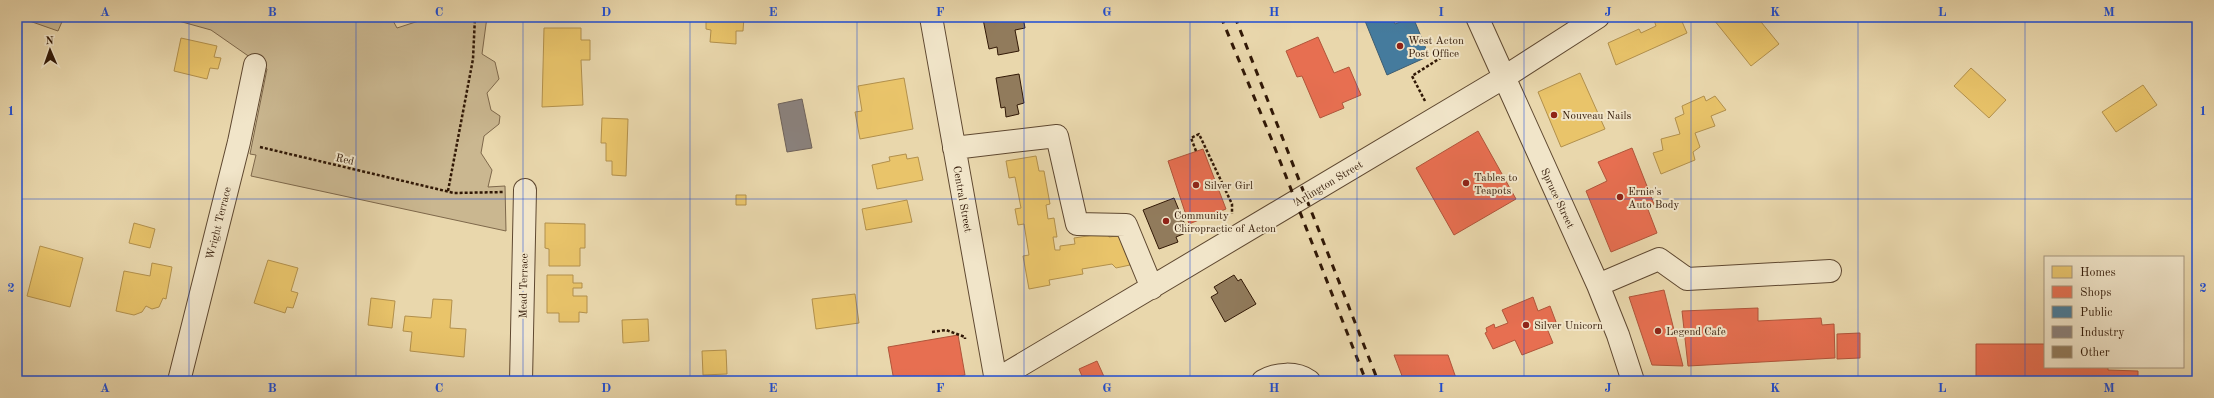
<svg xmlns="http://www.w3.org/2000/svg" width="2214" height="398" font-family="'Old Standard TT',serif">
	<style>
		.green { fill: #cab790; stroke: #7e684b }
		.homes { fill: #e9c46a; stroke: #b2904c }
		.shops { fill: #e76f51; stroke: #b0553a }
		.public { fill: #457b9d; stroke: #3f5d70 }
		.industry { fill: #8a817c; stroke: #6f6259 }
		.building { fill: #917b5c; stroke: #311806 }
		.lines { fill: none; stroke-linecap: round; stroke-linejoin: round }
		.minor-casing { stroke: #5f4830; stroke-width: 24 }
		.path { stroke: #311806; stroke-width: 2.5; stroke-dasharray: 3 2; stroke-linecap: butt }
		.minor { stroke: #f1e5c9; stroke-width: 22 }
		.rail { stroke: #311806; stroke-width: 3; stroke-dasharray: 7 7; stroke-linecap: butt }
		.grid { fill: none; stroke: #1d4ed8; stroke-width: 1; stroke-opacity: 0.55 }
		.poi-dot { fill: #8f2418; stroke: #f1e5c9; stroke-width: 1.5 }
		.labels { text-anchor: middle; stroke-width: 4; stroke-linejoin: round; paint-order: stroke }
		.poi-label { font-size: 11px; fill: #311806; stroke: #f1e5c9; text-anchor: start }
		.street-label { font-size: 11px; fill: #311806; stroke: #f1e5c9 }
		.neatline { fill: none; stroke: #1d4ed8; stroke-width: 1.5 }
		.grid-label { font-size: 13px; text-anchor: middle; font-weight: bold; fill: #1d4ed8 }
	</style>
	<rect width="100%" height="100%" fill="#e9d7ac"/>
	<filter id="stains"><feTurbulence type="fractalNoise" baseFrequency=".005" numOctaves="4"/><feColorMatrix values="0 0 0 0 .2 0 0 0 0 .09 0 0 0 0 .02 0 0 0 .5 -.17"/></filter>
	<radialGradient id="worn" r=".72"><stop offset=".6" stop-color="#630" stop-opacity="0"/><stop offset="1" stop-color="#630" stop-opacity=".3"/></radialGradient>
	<path class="green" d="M18,17H64L58,31Z
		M176,17H391L397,28L431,17H487L482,54L495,62L499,79L487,93L491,110L500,116L499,124L484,136L481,153L492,170L488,187L505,186L506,231L251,176L256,155L250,154L267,69L211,30L175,20Z"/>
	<path class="homes" d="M706,17H744L743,31H736V44L710,42L711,30L706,29Z
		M1653,17H1680L1687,33L1616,65L1608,43L1639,29L1641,33L1656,26Z
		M1717,17H1757L1779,44L1751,66L1714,20Z
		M2187,17H2197V20L2187,21Z
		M544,28H581V40H590V60H581L583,105L542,107Z
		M181,38L217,46L214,57L221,58L218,69L210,68L207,79L174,71Z
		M1971,68L2006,100L1989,118L1954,86Z
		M1580,73L1605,129L1561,147L1538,92Z
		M904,78L913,129L860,139L855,112L862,111L858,86Z
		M2143,85L2157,105L2116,132L2102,112Z
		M1704,96L1706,101L1715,96L1726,110L1711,116L1715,126L1695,133L1700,147L1693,152L1695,160L1661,174L1653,153L1663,150L1661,139L1680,134L1675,118L1684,114L1682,106Z
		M602,118L628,119L626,176L612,175V161H606V143H601Z
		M906,154L907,159L918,157L923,180L877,189L872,165L890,161L889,157Z
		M1036,156L1039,171H1044L1050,204L1046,205L1048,219L1054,218L1057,237H1053L1055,250H1060V246L1075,244L1074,238L1108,233L1109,237L1124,235L1130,265L1116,268L1112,264L1082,269L1083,274L1049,280L1050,285L1029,289L1023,256L1029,255L1024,224L1018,225L1015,209L1021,208L1015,177L1009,178L1006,161Z
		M736,195H746V205H736Z
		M907,200L912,222L866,230L862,209Z
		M134,223L155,229L150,248L129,243Z
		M545,223L585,224V248H580V266H549V249L545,248Z
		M40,246L83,258L70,307L27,296Z
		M268,260L298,268L291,291L298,293L293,308L287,307L285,313L254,303Z
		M152,263L172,267L166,299L163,298L159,307L152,309L146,306L142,312L134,315L116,311L124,271L150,276Z
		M547,275H573V283H582V288H573V296H587V313L579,312V322H559V313H547Z
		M855,294L859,323L816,329L812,299Z
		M371,298L395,301L392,328L368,325Z
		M433,299L452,300L450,328L466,329L464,357L410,351L412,332L403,331L405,316L431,318Z
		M648,319L649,341L623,343L622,320Z
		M726,350L727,374L703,375L702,351Z"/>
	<path class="shops" d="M1318,37L1334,73L1349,67L1361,95L1342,103L1344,108L1320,118L1302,76L1297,77L1286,51Z
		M1478,131L1516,199L1454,235L1416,168Z
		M1632,148L1654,204L1647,207L1657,233L1611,252L1586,191L1607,181L1598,162Z
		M1203,149L1226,209L1189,224L1168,161Z
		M1664,290L1683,366L1652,365L1629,297Z
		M1533,297L1538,311L1550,306L1556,322L1546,326L1553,343L1522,355L1515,340L1493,349L1485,333L1487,332L1486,328L1494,324L1495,328L1508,323L1502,310Z
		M1758,308V321L1821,318L1822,325L1834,324L1835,358L1688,366L1682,311Z
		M1860,333V358L1837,359V334Z
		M958,335L965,375L928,381H894L888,347Z
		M1976,344H2045V367H2108V370L2138,371V381H1976Z
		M1394,355H1448L1457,381H1404Z
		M1097,361L1106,381H1084L1079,369Z
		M1486,377L1504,378V381H1486Z"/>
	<path class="public" d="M1372,17H1392L1395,24L1413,17L1429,56L1387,75L1365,21Z"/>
	<path class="industry" d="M802,99L812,148L787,152L778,104Z"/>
	<path class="building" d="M996,17H1023L1025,28L1015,30L1019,51L998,55L997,47L989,49L983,19Z
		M1019,74L1024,103L1017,105L1019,114L1006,117L1005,107L1001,108L996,78Z
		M1174,198L1188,232L1176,237L1178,242L1159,249L1143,210Z
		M1234,275L1238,281L1241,279L1256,304L1225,322L1211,297L1218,293L1214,287Z"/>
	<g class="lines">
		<defs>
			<path id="minor" d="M931,17L996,381
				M1477,17L1598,285L1618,335L1633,381
				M954,148L1057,136L1077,224L1126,225L1152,288
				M1598,285L1659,259L1687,279L1830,271
				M179,381L239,142L255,65
				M521,381L525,190
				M994,381L1503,78L1598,17
				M1263,381C1277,373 1296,372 1309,381"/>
		</defs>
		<use href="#minor" class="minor-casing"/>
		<path class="path" d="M1425,101L1412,76L1442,57
			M260,147L454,193L504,192
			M1196,151L1191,138L1199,134L1232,204V214
			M448,191L473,59L475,17
			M932,332L946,330L965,337V339"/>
		<use href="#minor" class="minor"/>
		<path class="rail" d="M1221,17L1271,138L1366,381
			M1235,17L1378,381"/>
	</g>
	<path class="grid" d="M189,17V381M356,17V381M523,17V381M690,17V381M857,17V381M1024,17V381M1190,17V381M1357,17V381M1524,17V381M1691,17V381M1858,17V381M2025,17V381M17,199H2197"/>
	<g class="poi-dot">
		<circle cx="1400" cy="46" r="4"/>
		<circle cx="1554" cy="115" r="4"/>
		<circle cx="1466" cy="183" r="4"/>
		<circle cx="1196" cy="185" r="4"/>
		<circle cx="1620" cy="197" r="4"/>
		<circle cx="1166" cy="221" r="4"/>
		<circle cx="1526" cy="325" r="4"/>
		<circle cx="1658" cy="331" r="4"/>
	</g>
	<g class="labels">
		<g class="poi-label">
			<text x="1408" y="44">West Acton<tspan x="1408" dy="13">Post Office</tspan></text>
			<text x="1562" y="119">Nouveau Nails</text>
			<text x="1474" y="181">Tables to<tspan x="1474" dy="13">Teapots</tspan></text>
			<text x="1204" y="189">Silver Girl</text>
			<text x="1628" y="195">Ernie's<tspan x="1628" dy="13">Auto Body</tspan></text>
			<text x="1174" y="219">Community<tspan x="1174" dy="13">Chiropractic of Acton</tspan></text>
			<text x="1534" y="329">Silver Unicorn</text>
			<text x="1666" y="335">Legend Cafe</text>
		</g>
		<g class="street-label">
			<text transform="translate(345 159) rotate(13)" y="4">Red</text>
			<text transform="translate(1328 183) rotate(-31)" y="4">Arlington Street</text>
			<text transform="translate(1558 198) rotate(65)" y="4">Spruce Street</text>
			<text transform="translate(963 199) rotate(80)" y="4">Central Street</text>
			<text transform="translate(218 223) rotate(-76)" y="4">Wright Terrace</text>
			<text transform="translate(523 286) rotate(-89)" y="4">Mead Terrace</text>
		</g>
	</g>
	<rect width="2214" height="398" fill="none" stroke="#e9d7ac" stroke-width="44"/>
	<rect x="2044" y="256" width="140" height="112" fill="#f1e5c9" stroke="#a4937b"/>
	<rect x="2052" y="266" width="20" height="12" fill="#e9c46a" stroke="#a4937b"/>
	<text x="2080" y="276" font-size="12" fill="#311806">Homes</text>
	<rect x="2052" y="286" width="20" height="12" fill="#e76f51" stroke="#a4937b"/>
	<text x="2080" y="296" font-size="12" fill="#311806">Shops</text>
	<rect x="2052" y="306" width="20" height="12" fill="#457b9d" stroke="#a4937b"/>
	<text x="2080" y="316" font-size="12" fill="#311806">Public</text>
	<rect x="2052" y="326" width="20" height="12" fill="#8a817c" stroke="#a4937b"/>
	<text x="2080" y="336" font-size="12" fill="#311806">Industry</text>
	<rect x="2052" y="346" width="20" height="12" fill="#917b5c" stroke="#a4937b"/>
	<text x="2080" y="356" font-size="12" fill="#311806">Other</text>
	<g transform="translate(50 50) rotate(358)" stroke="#f1e5c9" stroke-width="3" paint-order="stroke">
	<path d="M0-3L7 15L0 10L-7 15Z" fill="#311806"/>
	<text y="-6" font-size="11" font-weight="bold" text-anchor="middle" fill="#311806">N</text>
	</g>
	<rect x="22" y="22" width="2170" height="354" class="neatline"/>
	<g class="grid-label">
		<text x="105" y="16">A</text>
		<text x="272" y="16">B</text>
		<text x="439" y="16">C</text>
		<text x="606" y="16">D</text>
		<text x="773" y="16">E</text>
		<text x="940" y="16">F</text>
		<text x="1107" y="16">G</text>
		<text x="1274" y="16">H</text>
		<text x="1441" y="16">I</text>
		<text x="1608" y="16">J</text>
		<text x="1775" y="16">K</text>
		<text x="1942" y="16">L</text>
		<text x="2109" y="16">M</text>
		<text x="11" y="115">1</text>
		<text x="2203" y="115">1</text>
		<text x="11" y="292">2</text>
		<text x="2203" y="292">2</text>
		<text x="105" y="392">A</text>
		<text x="272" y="392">B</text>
		<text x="439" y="392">C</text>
		<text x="606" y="392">D</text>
		<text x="773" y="392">E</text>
		<text x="940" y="392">F</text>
		<text x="1107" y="392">G</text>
		<text x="1274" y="392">H</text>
		<text x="1441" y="392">I</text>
		<text x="1608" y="392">J</text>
		<text x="1775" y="392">K</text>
		<text x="1942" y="392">L</text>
		<text x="2109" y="392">M</text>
	</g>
	<rect width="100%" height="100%" filter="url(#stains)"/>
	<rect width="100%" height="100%" fill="url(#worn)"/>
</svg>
